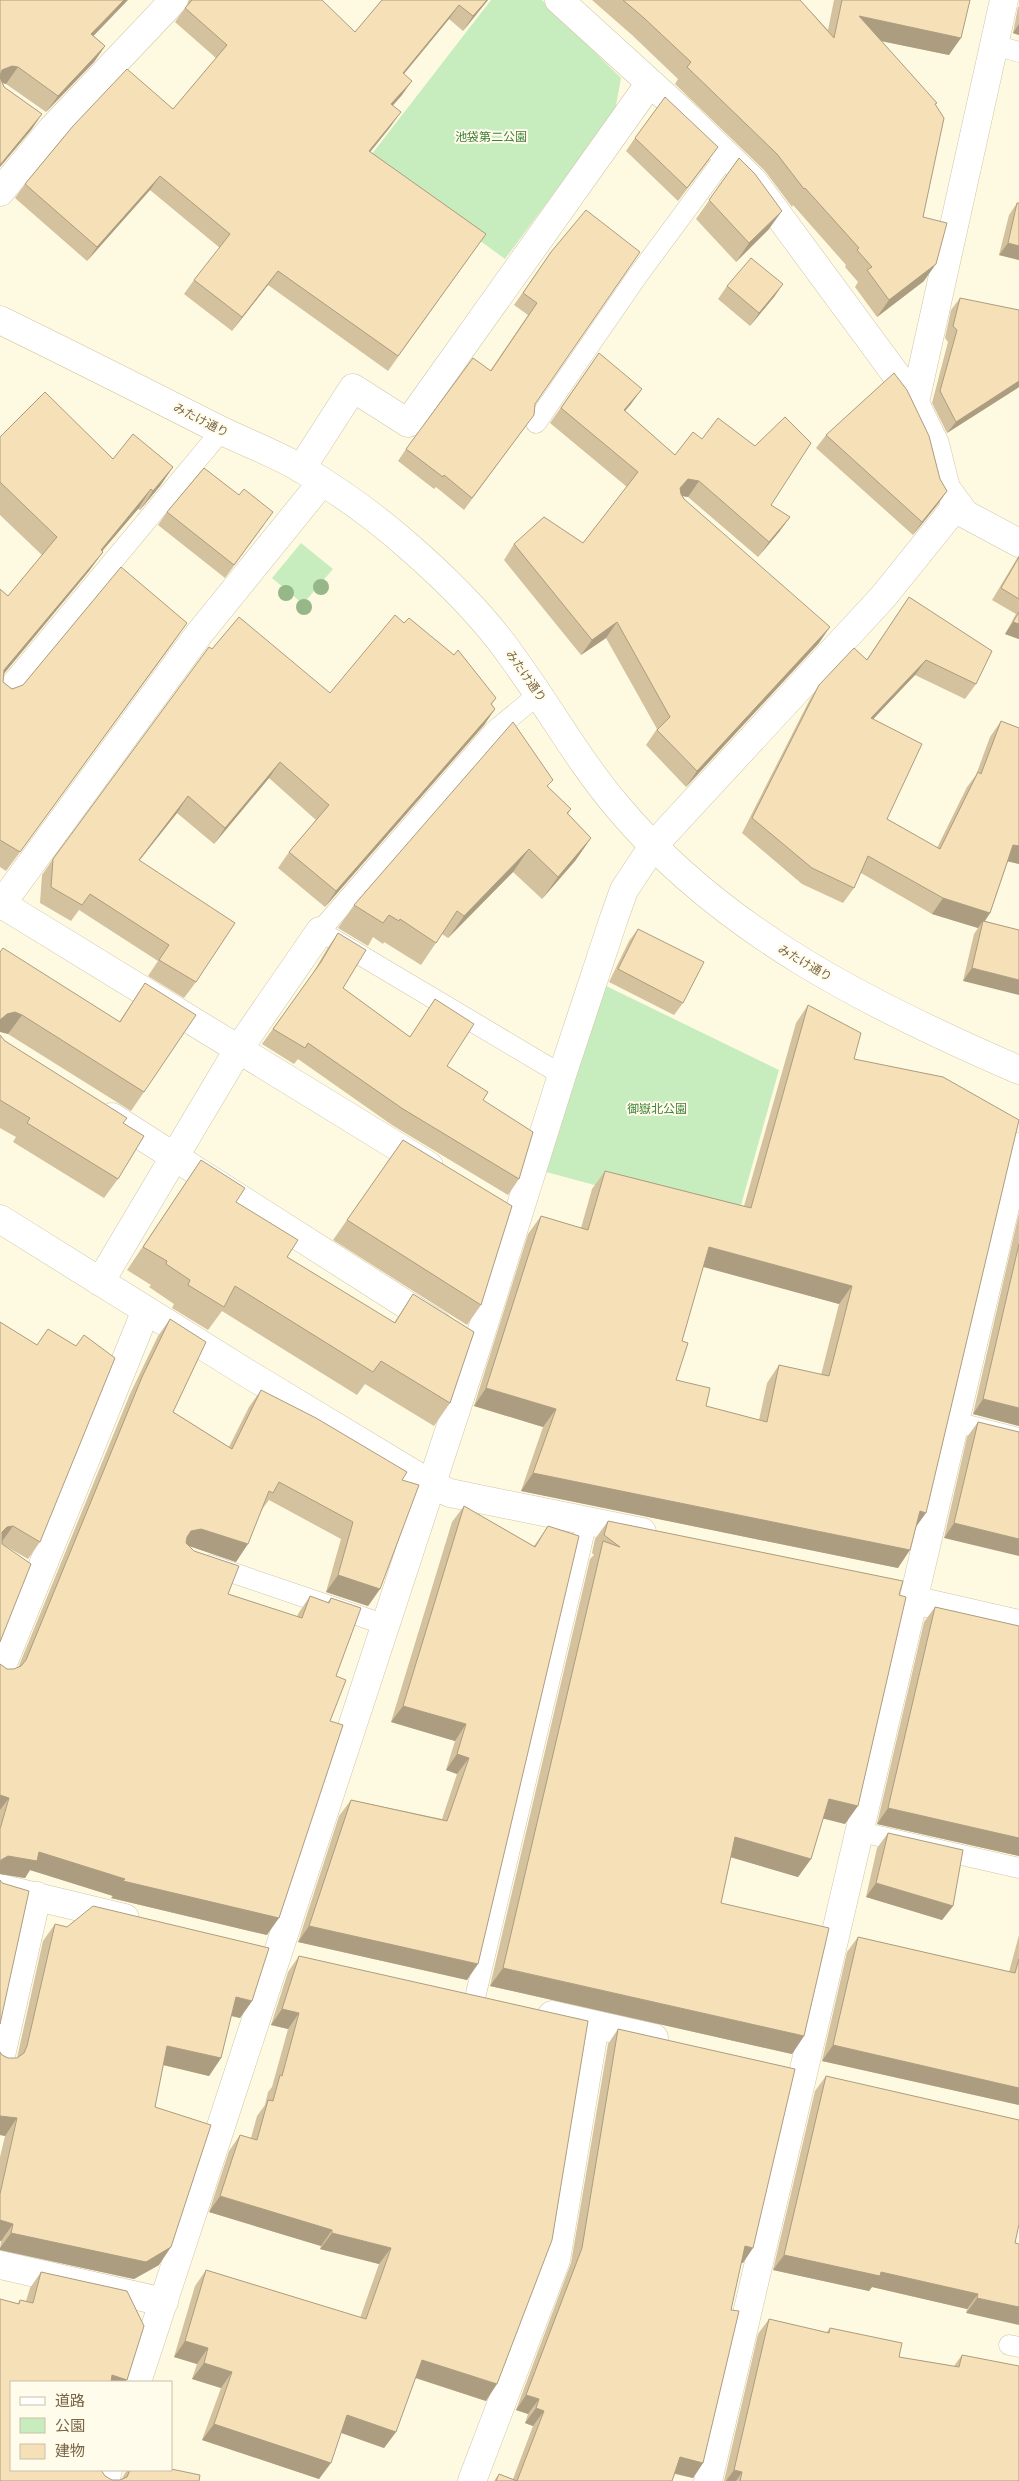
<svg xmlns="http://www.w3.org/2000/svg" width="1019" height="2481" font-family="'DejaVu Sans','Noto Sans JP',sans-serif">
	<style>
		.green { fill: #c7edbf }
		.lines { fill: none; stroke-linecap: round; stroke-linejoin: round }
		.lane-casing { stroke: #d1c4a8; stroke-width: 21 }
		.street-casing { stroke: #d1c4a8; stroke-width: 29 }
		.secondary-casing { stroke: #d4c6a4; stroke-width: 29 }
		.lane { stroke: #fff; stroke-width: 20 }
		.street { stroke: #fff; stroke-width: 28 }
		.secondary { stroke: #fff; stroke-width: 28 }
		.tree { fill: #96b787 }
		.wall { fill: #d4c19d; fill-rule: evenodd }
		.shaded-wall { fill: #ac9d80 }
		.building { fill: #f6e0b7; stroke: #ac9d80; fill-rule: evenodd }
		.labels { text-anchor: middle; stroke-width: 4; stroke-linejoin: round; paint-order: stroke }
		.park-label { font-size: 12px; fill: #40803c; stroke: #fffceb }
		.street-label { font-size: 12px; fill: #796546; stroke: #fffceb }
	</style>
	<rect width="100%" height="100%" fill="#fefae2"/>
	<path class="green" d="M491,0H542L621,78L615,111L505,259L368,159Z
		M301,543L333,569L303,604L272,578Z
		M602,984L779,1070L736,1223L546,1172Z"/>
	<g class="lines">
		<defs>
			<path id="lane" d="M994,45L1019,52
				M536,423L636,278L726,156
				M539,694L494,731L320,931L562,1075
				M0,697L222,430
				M955,1422L1019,1438
				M210,1565L386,1625
				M861,1832L1019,1868
				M475,1998L587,1521
				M1009,2345L1019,2347"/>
			<path id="street" d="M559,0L679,109L754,182L911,395L935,444L946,488L965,514L1019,543
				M0,192L51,130L174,0
				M915,402L1004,0
				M301,469L353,388L408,423L650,83
				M0,903L429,1166
				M0,906L199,634L322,482
				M112,1117L438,1325
				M0,1219L250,1375L432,1485L450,1493L642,1532
				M100,1282L238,1050L320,931
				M913,1600L1019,1624
				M0,1671L146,1310
				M0,1888L125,1918
				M552,2015L654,2038
				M0,2060L37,1896
				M0,2265L164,2302
				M137,2382L476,1349L562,1075L614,918L624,890L653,846L883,597L958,504
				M105,2481L108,2470
				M472,2481L556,2260L595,2025
				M708,2481L1019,1147"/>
			<path id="secondary" d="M0,320C74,356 147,393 220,430C247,443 276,454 302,469C339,491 374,516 407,545C445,578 484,616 513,658C549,707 578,760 617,806C722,932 871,1006 1019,1070"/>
		</defs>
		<use href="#lane" class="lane-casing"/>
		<use href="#street" class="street-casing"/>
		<use href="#secondary" class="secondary-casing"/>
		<use href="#lane" class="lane"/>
		<use href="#street" class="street"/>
		<use href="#secondary" class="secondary"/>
	</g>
	<g class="tree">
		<circle cx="321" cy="587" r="8"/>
		<circle cx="286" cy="593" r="8"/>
		<circle cx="304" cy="607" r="8"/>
	</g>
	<path class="wall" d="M0,0L94,36L105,46L94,62L46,112L6,84L3,83L4,87L42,114L31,130L0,167Z
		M189,0H244L355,32L382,0H488L463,31L449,19L404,74L402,95L393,105L391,126L370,152L486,234L388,371L268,285L232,331L184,294L194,280L220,248L150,190L87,261L15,198L25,184L173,109L216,58L175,22L187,5Z
		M592,0H800L828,30L834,0H970L949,55L881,41L935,105L923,217L924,281L877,317L855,287L858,282L845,267L846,265L793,205L792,207L765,171L675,84L678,79L632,35Z
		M1018,7H1019V35L1013,33Z
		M635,138L709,160L678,201L626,151Z
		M739,158L769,229L736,262L696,219Z
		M1017,203H1019V260L999,255L1009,215Z
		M551,252L535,404L525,427L464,510L436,487L434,489L398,461L406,449L490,371L528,315L514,305Z
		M783,284L774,297L750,326L718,299L727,286Z
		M960,298L1019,387L947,433L932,403L948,342L945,338L951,310Z
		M599,353L631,404L625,411L675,455L771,505L790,517L779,532L758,557L688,497L682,496L684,499L819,643L686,787L646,745L657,729L606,638L581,655L504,560L514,544L583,543L627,487L550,423Z
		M826,435L940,479L947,491L938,504L913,535L816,448Z
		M0,437L113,459L173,467L160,486L140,510L138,509L102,551L103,552L89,571L4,674L3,682L12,689L173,643L6,871L0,867V589L8,596L42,555L0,515Z
		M167,512L264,525L225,578L158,525Z
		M1019,555V639L1005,634L1016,614L992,600Z
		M909,597L976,684L965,699L915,675L873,719L887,819L937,848L967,787L976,775L990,737L1001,721L1019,728V864L1008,861L990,913L985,921L1019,930L963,981L974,934L978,928L932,914L861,873L854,888L843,903L802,884L742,833L809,701L819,685L867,659Z
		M212,649L330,693L496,698L492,704L495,709L484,725L325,907L278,868L289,852L316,820L269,778L214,844L177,813L139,861L196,982L184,998L148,976L158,961L79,910L71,921L40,903L42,875L53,859Z
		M548,787L571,809L568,814L591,838L575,861L542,899L513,872L448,938L442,934L421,965L384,942L383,944L373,937L368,946L338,928L354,905Z
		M638,929L683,1003L674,1015L609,982L629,941Z
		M338,933L343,988L410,1037L435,999L447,1066L483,1100L519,1179L508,1195L392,1125L298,1059L294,1064L262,1044L311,976L327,949Z
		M0,952L119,1022L145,983L144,1092L131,1111L8,1034L1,1031Z
		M808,1005L854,1059L916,1527L898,1568L521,1491L543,1427L474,1406L528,1234L541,1216L581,1228L592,1189L605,1171L744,1206L796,1023ZM703,1266L839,1304L821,1375L779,1365L767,1383L759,1420L706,1406L676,1380L682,1341Z
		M0,1035L5,1041L123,1123L118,1179L104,1198L13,1142L16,1137L0,1128Z
		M403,1140L481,1305L467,1325L333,1240Z
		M201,1160L236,1202L287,1257L394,1323L413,1294L450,1403L434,1426L365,1384L357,1395L222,1311L208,1330L172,1308L174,1304L149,1287L151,1285L127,1270Z
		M1019,1213V1426L973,1414Z
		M170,1319L173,1412L229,1447L249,1407L261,1390L402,1480L380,1589L368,1606L326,1592L341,1539L269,1500L263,1508L236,1562L189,1546L228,1594L297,1617L298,1614L310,1596L327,1603L331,1598L336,1676L330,1721L267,1935L111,1898L113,1896L30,1870L25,1878L0,1874V1664L7,1669H14L18,1668L130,1394L158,1336Z
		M0,1322L40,1542L28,1559L2,1544Z
		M978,1422L1019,1432L944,1538L967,1437Z
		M464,1506L534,1546L548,1526L467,1980L298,1942L339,1816L351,1800L442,1819L457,1774L446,1770L455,1741L391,1722L452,1522Z
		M608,1521L845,1824L823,1818L811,1859L798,1877L731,1857L721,1903L804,2036L792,2054L490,1986L590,1559L594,1555L592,1553L595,1539Z
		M935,1607L1019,1626V1856L877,1824L924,1622Z
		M888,1833L953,1906L942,1920L866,1897L877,1848Z
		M55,1924L252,2001L240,2018L231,2016L221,2058L209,2076L163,2065L155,2107L159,2265L134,2279L0,2250L1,2241H0V2157L5,2136L0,2135V2052L2,2055L8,2058H17L43,1941Z
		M1019,1935V2105L822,2061L847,1952L858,1937L1009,1972Z
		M299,1956L486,2401L415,2378L396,2432L384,2448L341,2433L319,2479L202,2440L221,2388L192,2379L197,2364L174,2357L195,2286L206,2270L360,2318L379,2264L320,2249L321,2246L209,2212L229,2151L240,2135L251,2138L257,2116L265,2105L268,2092L272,2087L288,2029L271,2025L288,1972Z
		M618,2029L743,2263H741L731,2310L703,2463L693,2478L675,2474L672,2481H494L499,2474L513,2479L533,2426L525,2423L528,2414L516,2410L571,2263L608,2044Z
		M826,2076L1015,2243L1019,2244L966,2313L967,2309L872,2287L869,2291L773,2270L815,2091Z
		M41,2272L127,2291L11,2382L105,2476L112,2480H121L127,2470H171L199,2481H0L18,2303L20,2300L26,2301L30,2288Z
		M769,2319L826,2333L830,2328L899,2357L954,2366L962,2355L1019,2481H724L758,2334Z"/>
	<path class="shaded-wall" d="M124,0H128L80,50L91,34Z
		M487,0H488L463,31L473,16Z
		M459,5L449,19L393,87L403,73Z
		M859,16L961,38L949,55L847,34Z
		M1019,24V35L1013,33Z
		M105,46L94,62L46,112L58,96Z
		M12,66L18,67L6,84L0,82V73L2,70Z
		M412,81L402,95L381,119L391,104Z
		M401,112L391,126L359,166L369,151Z
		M42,114L31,130L0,167V165Z
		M160,176L150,190L87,261L97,247Z
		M782,211L769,229L736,262L749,243Z
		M1008,243L1019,246V260L999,255Z
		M936,264L924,281L877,317L889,300Z
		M278,271L268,285L232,331L242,317Z
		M783,284L774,297L750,326L759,313Z
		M1019,381V387L947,433L956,422Z
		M642,389L631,404L613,425L624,410Z
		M173,467L160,486L140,510L153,491Z
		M688,479L699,481L688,497L677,495L680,488Z
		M151,489L138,509L87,569L101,550Z
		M947,491L938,504L913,535L922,522Z
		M790,517L779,532L758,557L769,542Z
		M103,552L89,571L0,678L4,670Z
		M617,622L606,638L581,655L592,640Z
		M1013,622L1019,624V639L1005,634Z
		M187,623L173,643L6,871L20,852Z
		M830,627L819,643L686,787L697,771Z
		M926,660L915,675L860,733L871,718Z
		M495,709L484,725L325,907L336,891Z
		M280,762L269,778L214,844L225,828Z
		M188,796L177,813L127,876L139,860Z
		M591,838L575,861L542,899L558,877Z
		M1013,845L1019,846V864L1002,860Z
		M529,849L513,872L448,938L464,916Z
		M943,898L990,913L982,925L983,921L978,928L932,914Z
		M972,968L1019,980V995L963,981Z
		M15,1012L22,1015L8,1034L0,1032V1020L7,1014Z
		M709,1247L852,1286L839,1304L696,1265Z
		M486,1388L556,1409L543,1427L474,1406Z
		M983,1399L1019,1408V1426L973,1414Z
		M533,1473L910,1550L898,1568L521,1491Z
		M920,1511L926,1513L913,1531Z
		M954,1523L1019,1539V1556L944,1538Z
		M13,1526L1,1543L2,1532L7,1527Z
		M201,1529L248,1544L236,1562L189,1546L179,1548L191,1531Z
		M338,1575L380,1589L368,1606L326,1592Z
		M403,1706L466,1724L455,1741L391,1722Z
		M457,1754L469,1758L457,1774L446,1770Z
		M0,1795L9,1798L0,1810Z
		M829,1799L858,1806L845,1824L817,1817Z
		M888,1808L1019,1838V1856L877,1824Z
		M735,1837L811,1859L798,1877L723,1855Z
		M39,1852L279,1918L267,1935L111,1898L113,1896L30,1870L25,1878L0,1874V1861L8,1856Z
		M876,1883L953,1906L942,1920L866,1897Z
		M309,1926L478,1964L467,1980L298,1942Z
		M503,1968L804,2036L792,2054L490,1986Z
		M236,1997L252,2001L240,2018L224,2014Z
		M282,2009L299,2013L288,2029L271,2025Z
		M833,2045L1019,2088V2105L822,2061Z
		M167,2046L221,2058L209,2076L155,2063Z
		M0,2116L17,2118L5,2136L0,2135Z
		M220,2196L332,2230L321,2246L209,2212Z
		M0,2220L13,2224L1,2241H0Z
		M11,2233L171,2247L159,2265L134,2279L0,2250V2248Z
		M332,2233L391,2248L379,2264L320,2249Z
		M745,2246L753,2248L743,2263L734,2261Z
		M784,2255L881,2272L978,2294L967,2309L872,2287L869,2291L773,2270Z
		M977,2298L1019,2307V2325L966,2313Z
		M185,2341L208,2348L197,2364L174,2357Z
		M422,2360L497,2384L486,2401L410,2376Z
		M204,2363L232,2372L221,2388L192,2379Z
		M112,2375L127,2380L125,2382H107Z
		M526,2395L539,2399L528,2414L516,2410Z
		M536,2408L544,2411L533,2426L525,2423Z
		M347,2415L396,2432L384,2448L336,2431Z
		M214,2424L331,2463L319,2479L202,2440Z
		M680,2457L703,2463L693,2478L669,2472Z
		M734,2470L742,2472L736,2481H726Z"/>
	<path class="building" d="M0,0H124L91,34L105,46L58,96L18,67L12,66L2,70L0,76Z
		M192,0H322L355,32L382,0H487L473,16L459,5L403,73L412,81L391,104L401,112L369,151L486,234L398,356L278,271L242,317L194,280L230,234L160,176L97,247L25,184L73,126L127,69L173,109L227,45L185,8Z
		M623,0H800L834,38L842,0H970L961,38L859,16L937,103L935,104L944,118L923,217L947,223L936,264L889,300L867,270L872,267L857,250L859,248L805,188L804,189L777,154L687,67L691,62L644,18Z
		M0,77L4,87L42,114L0,165Z
		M665,97L718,147L687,188L635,138Z
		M739,158L755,174L782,211L749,243L709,200Z
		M1017,203H1019V246L1008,243Z
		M586,210L640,252L535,404L534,415L472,498L444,475L443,477L406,449L473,358L491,371L537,303L523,293L551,252Z
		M751,258L783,284L759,313L727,286Z
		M960,298L1019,310V381L956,422L940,391L957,330L953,326Z
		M599,353L642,389L624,410L675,455L693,432L702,439L718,418L755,446L785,417L811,443L771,505L790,517L769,542L699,481L688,479L680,488L681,494L684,499L830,627L697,771L657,730L670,717L617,622L592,640L514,544L544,517L583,543L638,472L561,408Z
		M894,373L907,390L929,436L940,479L947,491L922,522L826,435Z
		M45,392L113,459L133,434L173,467L153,491L151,489L101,550L103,552L4,670L3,682L12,689L23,685L121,567L187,623L20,852L0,840V589L8,596L57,537L0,482V437Z
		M204,468L239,495L244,489L273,512L234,565L167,512Z
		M1019,557V599L1001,588Z
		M909,597L992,651L976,684L926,660L871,718L922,744L887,819L940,849L978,772L981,774L1001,721L1019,728V846L1013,845L990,913L943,898L868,856L854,888L812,868L752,818L819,685L854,648L867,660Z
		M1019,612V624L1013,622Z
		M395,615L404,623L409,618L454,655L458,650L496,698L491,704L495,709L336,891L289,852L329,805L280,762L225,828L188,796L139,860L235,923L196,982L159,960L169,945L90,894L82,905L51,887L53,859L209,647L212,649L239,617L330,693Z
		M513,722L553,780L547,786L571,809L567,813L591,838L558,877L529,849L464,916L457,911L436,943L400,919L399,921L389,915L383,923L354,905Z
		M983,921L1019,930V980L972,968Z
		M638,929L704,962L683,1003L618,969Z
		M338,933L366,950L343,988L410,1037L435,999L474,1024L447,1066L488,1092L483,1100L533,1132L519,1179L403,1109L308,1043L305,1048L273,1029L321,962Z
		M3,948L120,1022L145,983L196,1015L144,1092L22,1015L15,1012L7,1014L0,1020V952Z
		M808,1005L861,1033L854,1059L943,1077L1019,1120L926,1513L920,1511L910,1550L533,1473L556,1409L486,1388L541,1216L588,1230L605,1171L751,1208ZM709,1247L852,1286L829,1376L779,1365L767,1422L706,1406L710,1388L676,1380L688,1343L682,1341Z
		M0,1035L5,1041L127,1118L123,1123L144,1136L118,1179L27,1123L30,1118L0,1100Z
		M403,1140L512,1206L481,1305L347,1220Z
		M201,1160L245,1188L236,1202L298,1240L287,1257L395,1323L413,1294L474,1332L450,1403L381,1361L373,1372L235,1286L224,1307L188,1285L190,1280L166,1264L167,1261L143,1247Z
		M1019,1244V1408L983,1399Z
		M170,1319L206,1342L173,1412L232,1449L261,1390L316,1418L407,1472L402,1480L419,1485L380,1589L338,1575L353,1522L279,1482L273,1493L269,1491L248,1544L201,1529L191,1531L187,1537L186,1543L194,1551L239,1566L228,1594L302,1618L310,1596L329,1603L331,1598L361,1608L336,1676L346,1680L330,1721L343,1725L279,1918L123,1881L125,1879L39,1852L37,1861L8,1856L1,1860L0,1862V1829L9,1798L0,1795V1664L7,1669H14L21,1666L26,1660L142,1377Z
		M0,1322L37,1345L48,1329L76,1346L84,1335L115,1358L40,1542L13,1526L7,1527L2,1532V1544L31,1564L0,1642Z
		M978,1422L1019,1432V1539L954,1523Z
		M464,1506L535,1547L548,1526L579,1536L478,1964L309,1926L351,1800L447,1821L469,1758L457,1754L466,1724L403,1706Z
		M608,1521L903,1581L899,1595L906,1597L858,1806L829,1799L811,1859L735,1837L721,1903L829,1928L804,2036L503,1968L603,1541L620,1547L604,1535Z
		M935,1607L1019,1626V1838L888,1808Z
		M888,1833L963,1850L953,1906L876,1883Z
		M0,1880L2,1883L29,1891L0,2024Z
		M93,1906L269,1948L252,2001L236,1997L221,2058L167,2046L155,2107L211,2125L171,2247L146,2262L11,2233L13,2224L0,2220V2194L17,2118L0,2116V2052L2,2055L8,2058H17L24,2053L27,2046L55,1924L67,1927Z
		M858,1937L1015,1973L1019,1959V2088L833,2045Z
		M299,1956L588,2021L552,2240L497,2384L422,2360L396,2432L347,2415L331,2463L214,2424L232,2372L204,2363L208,2348L185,2341L206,2270L366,2319L391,2248L332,2233V2230L220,2196L240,2135L257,2140L268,2100L273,2101L280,2075L282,2076L299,2013L282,2009Z
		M618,2029L795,2069L753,2248L745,2246L731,2310L739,2311L703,2463L680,2457L672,2481H496L499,2474L517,2481L544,2411L536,2408L539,2399L526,2395L582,2248Z
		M826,2076L1019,2120V2224L1015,2243L1019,2244V2307L977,2298L978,2294L881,2272L880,2276L784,2255Z
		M41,2272L127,2291L144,2326L127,2380L112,2375L111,2382H11V2470H101L105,2476L112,2480H120L127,2477L130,2470H171V2469L200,2475L199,2481H0V2299L19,2304L20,2300L33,2303Z
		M769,2319L829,2333L830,2328L902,2343L899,2357L959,2367L962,2355L1019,2366V2481H740L742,2472L734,2470Z"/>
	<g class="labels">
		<g class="park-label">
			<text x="491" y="141">池袋第二公園</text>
			<text x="657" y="1113">御嶽北公園</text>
		</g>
		<g class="street-label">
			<text transform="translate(201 420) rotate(27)" y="4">みたけ通り</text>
			<text transform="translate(526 676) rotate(55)" y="4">みたけ通り</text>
			<text transform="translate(805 963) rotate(30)" y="4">みたけ通り</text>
		</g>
	</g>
	<rect x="10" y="2381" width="162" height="90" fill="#fffceb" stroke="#c9c0a9"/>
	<rect x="20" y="2397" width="25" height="8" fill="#ffffff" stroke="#c9c0a9"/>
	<text x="55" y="2406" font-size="15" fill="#796546">道路</text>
	<rect x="20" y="2418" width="25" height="15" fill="#c7edbf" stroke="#c9c0a9"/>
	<text x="55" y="2431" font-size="15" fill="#796546">公園</text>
	<rect x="20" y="2444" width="25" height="15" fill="#f6e0b7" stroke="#c9c0a9"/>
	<text x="55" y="2456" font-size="15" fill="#796546">建物</text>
</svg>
